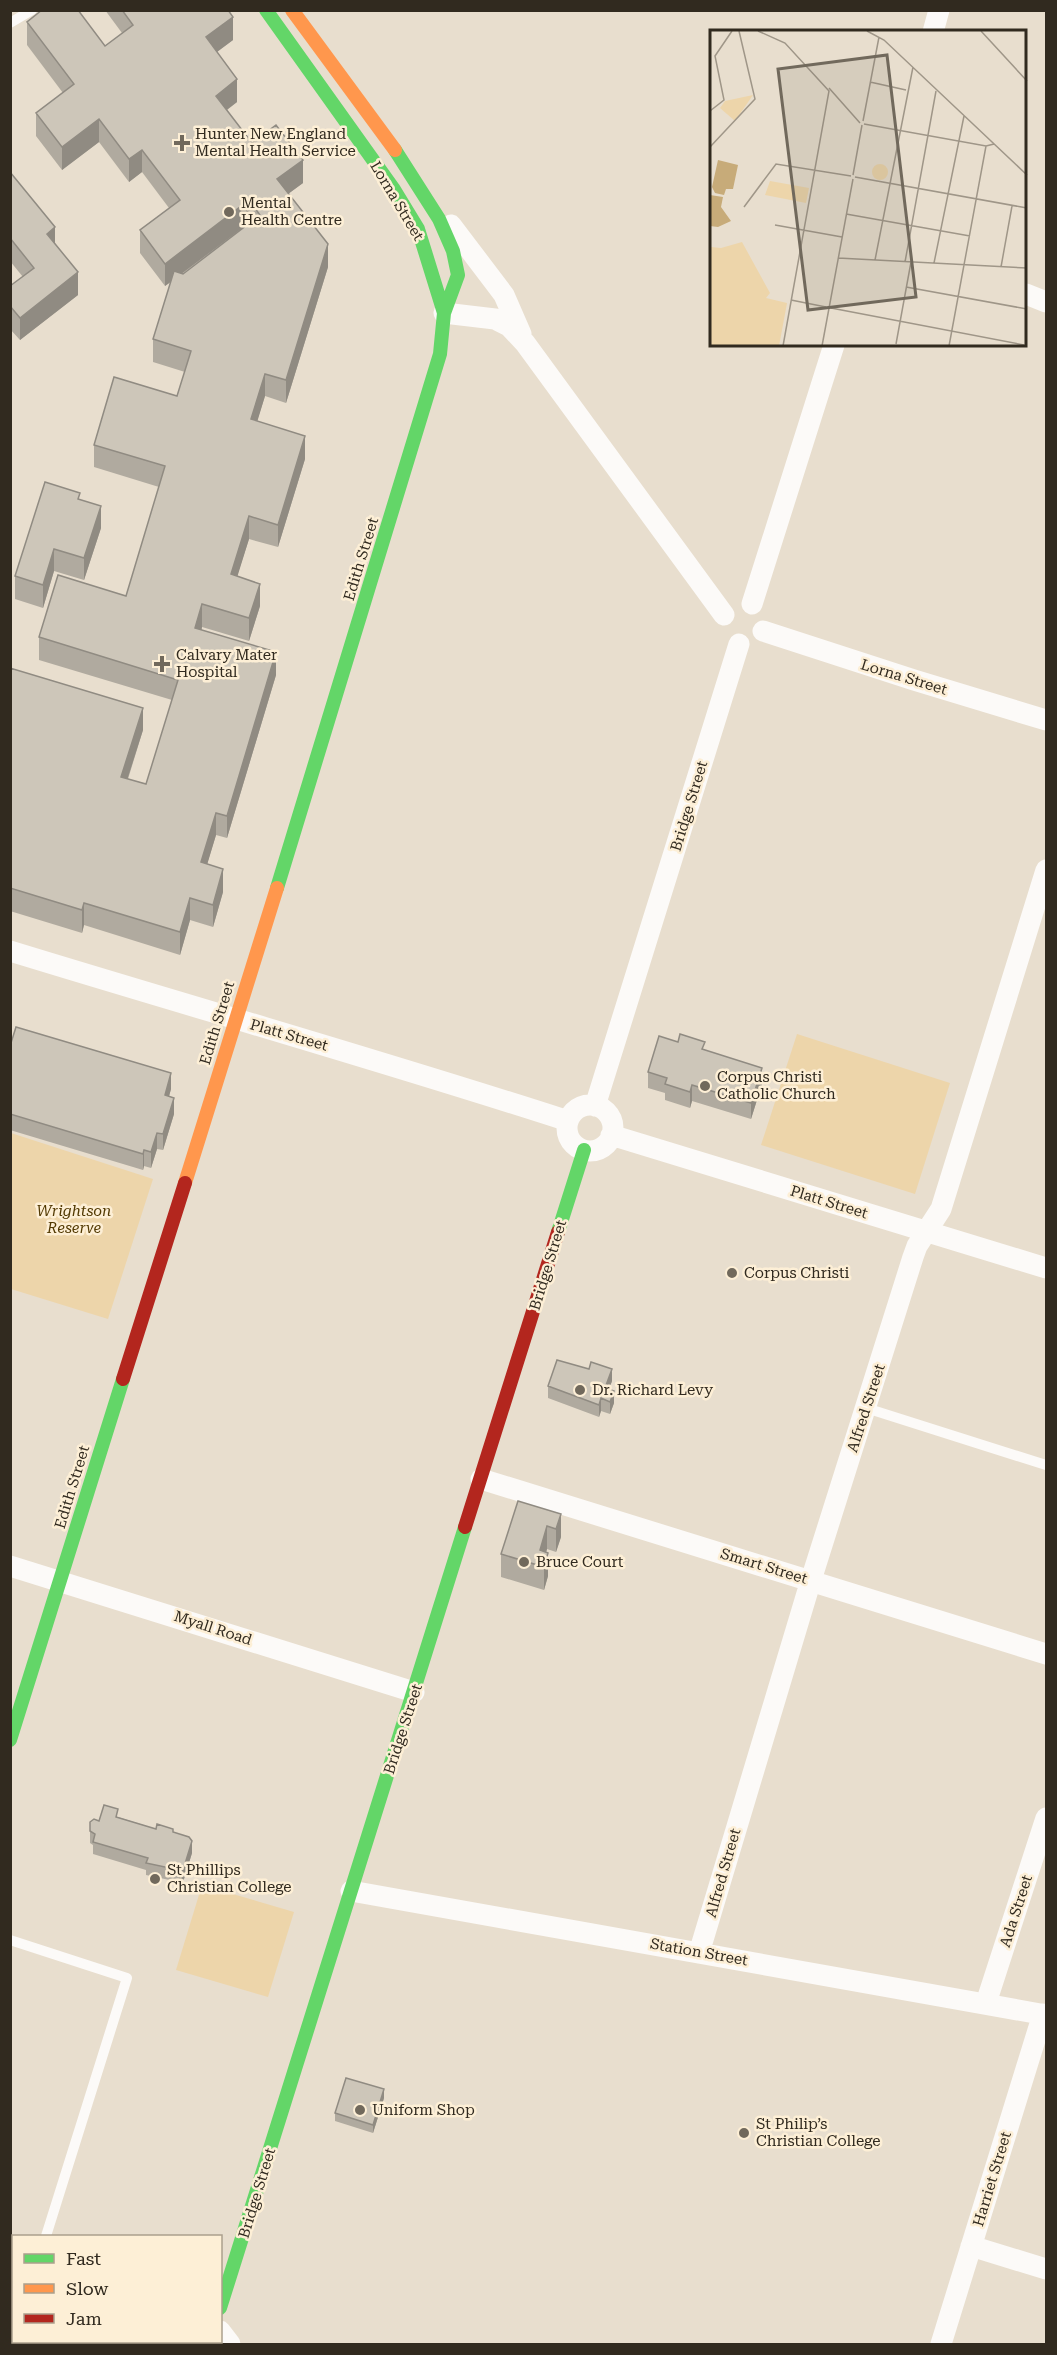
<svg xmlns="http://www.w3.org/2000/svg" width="1057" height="2355" font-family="'Roboto Serif',serif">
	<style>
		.green { fill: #edd5aa }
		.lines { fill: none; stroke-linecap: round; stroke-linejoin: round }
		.lane { stroke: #fcfaf8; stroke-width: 10 }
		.street { stroke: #fcfaf8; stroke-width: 21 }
		.fast { stroke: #63d668; stroke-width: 14 }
		.slow { stroke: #ff974d; stroke-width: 14 }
		.jam { stroke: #b3261e; stroke-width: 14 }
		.wall { fill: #b0aa9f; fill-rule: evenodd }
		.shaded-wall { fill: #908b82 }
		.building { fill: #cdc6b9; stroke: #908b82; stroke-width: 1.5 }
		.poi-dot { fill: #71695c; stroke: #fdefd6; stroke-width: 2 }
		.labels { text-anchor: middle; stroke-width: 5; stroke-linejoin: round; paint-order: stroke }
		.poi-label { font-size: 15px; fill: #312a1f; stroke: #fdefd6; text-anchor: start }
		.street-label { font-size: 15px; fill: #312a1f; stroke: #fdefd6 }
		.park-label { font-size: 15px; font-style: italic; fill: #523902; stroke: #fdefd6 }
		.inset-road { fill: none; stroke: #9f9688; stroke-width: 1.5 }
		.view { fill: #71695c; fill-opacity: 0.15; stroke: #71695c; stroke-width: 3 }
		.inset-edge { fill: none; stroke: #312a1f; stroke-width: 3 }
	</style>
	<rect width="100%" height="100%" fill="#e8dece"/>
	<path class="green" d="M797,1034L950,1083L915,1194L761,1145Z
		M11,1133L153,1179L108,1319L11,1289Z
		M202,1885L294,1912L268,1997L176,1970Z"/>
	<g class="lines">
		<path class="lane" d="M10,23L32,10
			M866,1408L1046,1465
			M10,1940L127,1978L46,2236"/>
		<path class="street" d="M933,32L939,10
			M451,225L504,295L521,334
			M1026,294L1046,302
			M444,313L495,319L509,326L525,343L724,615
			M752,604L834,345
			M763,631L914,680L1046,720
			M10,951C196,1008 383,1061 568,1121
			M567 1128a23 23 0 1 1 46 0a23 23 0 1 1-46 0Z
			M595,1106L739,644
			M611,1135L1046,1268
			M481,1479L1046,1654
			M10,1566L414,1692
			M351,1891L1046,2015
			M699,1953L811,1580L913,1257L917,1246L941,1209L1046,870
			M986,2003L1046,1818
			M971,2246L1046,2269
			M10,2288L14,2289
			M220,2331L230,2344
			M178,2342L182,2343
			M941,2344L1043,2014"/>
		<path class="fast" d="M266,10L393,188L418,229L444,313
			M277,888L440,354L444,313L458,275L453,251L439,219L395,150
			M558,1232L584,1150
			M10,1740L123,1379
			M220,2308L465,1527"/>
		<path class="slow" d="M292,10L395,150
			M185,1183L277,888"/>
		<path class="jam" d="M123,1379L185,1183
			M465,1527L558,1232"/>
	</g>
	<path class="wall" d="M105,10H228L233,40L217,52L237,102L227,110L252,143L303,183L288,194L328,267L286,403L265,396L257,421L305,459L278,547L249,539L237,576L260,606L249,641L202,627V630L276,675L227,838L216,835L207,864L223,892L213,927L190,920L180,955L84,925L82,933L10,911V668L143,730L128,779L146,784L172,700L39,660V637L126,596L159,487L94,467V445L177,396L185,372L153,362V339L171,282L165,286L140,253V230L169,208L142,172L129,182L99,142L62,170L36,136V113L63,93L27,45V22L105,46L122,33ZM249,223L183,274H182Z
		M10,172L55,244L78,295L20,340L10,329V286L23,277L10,261Z
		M80,499L101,528L84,580L54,571L43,608L15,599V576Z
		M10,1046L171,1089L169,1096L174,1114L163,1150L157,1149L151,1168L144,1166L143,1170L10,1130Z
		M705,1050L762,1084L751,1119L692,1101L690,1108L665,1100V1093L648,1088V1072Z
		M612,1381L609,1389L614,1403L610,1414L601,1411L599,1417L548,1398V1386Z
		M561,1514V1537L556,1552L547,1549L546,1552L548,1576L544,1590L501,1577V1554Z
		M118,1817L156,1829L173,1832L192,1853L184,1879L179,1882L146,1875V1870L93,1854V1845L90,1843V1822Z
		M384,2098L373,2133L335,2121V2113Z"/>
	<path class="shaded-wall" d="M233,17V40L206,60V37Z
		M237,79V102L216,118V96Z
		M99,119V142L62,170V147Z
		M142,150V172L129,182V159Z
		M303,160V183L277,202V179Z
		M249,200V223L165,286V264Z
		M55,227V250L47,234Z
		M328,244V267L286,403V380Z
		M78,272V295L20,340V318Z
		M265,374V396L251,442V419Z
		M305,436V459L278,547V525Z
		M101,506V528L84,580V558Z
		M249,516V539L231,597V574Z
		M54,549V571L43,608V585Z
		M260,584V606L249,641V618Z
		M202,604V627L195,650V628Z
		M276,652V675L227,838V816Z
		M143,708V730L121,799V777Z
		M216,813V835L201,885V862Z
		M223,869V892L213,927V905Z
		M190,898V920L180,955V932Z
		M84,903V925L82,933V910Z
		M762,1068V1084L751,1119V1103Z
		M171,1073V1089L165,1111V1095Z
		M692,1085V1101L690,1108V1092Z
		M174,1098V1114L163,1150V1134Z
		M157,1133V1149L151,1168V1152Z
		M144,1150V1166L143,1170V1154Z
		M612,1369V1381L605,1400V1388Z
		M614,1391V1403L610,1414V1402Z
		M601,1398V1411L599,1417V1405Z
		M561,1514V1537L556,1552V1529Z
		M547,1526V1549L542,1567L540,1550Z
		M548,1553V1576L544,1590V1567Z
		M192,1841V1853L184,1879L179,1882V1870Z
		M384,2089V2098L373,2133V2125Z"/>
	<path class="building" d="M42,10H78L105,46L133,25L122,10H228L233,17L206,37L237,79L216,96L252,143L276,125L303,160L277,179L328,244L286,380L265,374L251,419L305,436L278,525L249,516L231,574L260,584L249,618L202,604L195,628L276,652L227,816L216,813L201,862L223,869L213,905L190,898L180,932L84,903L82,910L10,888V668L143,708L121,777L146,784L178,680L39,637L58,575L126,596L165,466L94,445L114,377L177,396L191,351L153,339L174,271L183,274L260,215L249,200L165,264L140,230L180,200L142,150L129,159L99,119L62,147L36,113L74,84L27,22Z
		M10,172L55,227L47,234L78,272L20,318L10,306V286L34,268L10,238Z
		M45,482L80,493L78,499L101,506L84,558L54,549L43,585L15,576Z
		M16,1027L171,1073L165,1095L174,1098L163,1134L157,1133L151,1152L144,1150L143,1154L10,1114V1046Z
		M680,1034L705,1042L702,1049L762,1068L751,1103L692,1085L690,1092L665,1084L667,1078L648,1072L659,1036L678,1042Z
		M557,1360L589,1369L591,1362L612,1369L605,1388L614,1391L610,1402L601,1398L599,1405L548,1386Z
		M518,1501L561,1514L556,1529L547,1526L540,1550L548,1553L544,1567L501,1554Z
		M104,1805L118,1809L116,1817L156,1829L157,1824L173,1829V1832L189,1837L192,1841L184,1867L179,1870L146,1863L148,1858L93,1842L95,1834L90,1831V1822L94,1819L99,1821Z
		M346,2078L384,2089L373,2125L335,2113Z
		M20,2342H38L45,2344H19Z"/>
	<g class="poi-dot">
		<path d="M179 134h6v6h6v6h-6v6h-6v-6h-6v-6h6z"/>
		<circle cx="229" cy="212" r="6"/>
		<path d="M159 655h6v6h6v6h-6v6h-6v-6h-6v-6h6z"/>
		<circle cx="705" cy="1086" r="6"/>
		<circle cx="732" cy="1273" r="6"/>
		<circle cx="580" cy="1390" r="6"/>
		<circle cx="524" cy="1562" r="6"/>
		<circle cx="155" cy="1879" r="6"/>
		<circle cx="360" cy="2110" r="6"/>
		<circle cx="744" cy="2133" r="6"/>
	</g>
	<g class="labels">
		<g class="poi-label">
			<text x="195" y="139">Hunter New England<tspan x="195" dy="17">Mental Health Service</tspan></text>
			<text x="241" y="208">Mental<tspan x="241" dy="17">Health Centre</tspan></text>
			<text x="176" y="660">Calvary Mater<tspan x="176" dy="17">Hospital</tspan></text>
			<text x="717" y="1082">Corpus Christi<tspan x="717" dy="17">Catholic Church</tspan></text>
			<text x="744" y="1278">Corpus Christi</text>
			<text x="592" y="1395">Dr. Richard Levy</text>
			<text x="536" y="1567">Bruce Court</text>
			<text x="167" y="1875">St Phillips<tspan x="167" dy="17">Christian College</tspan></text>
			<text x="372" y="2115">Uniform Shop</text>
			<text x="756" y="2129">St Philip’s<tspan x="756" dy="17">Christian College</tspan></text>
		</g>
		<g class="street-label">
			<text transform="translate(397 201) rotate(59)" y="5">Lorna Street</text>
			<text transform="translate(361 559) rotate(-73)" y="5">Edith Street</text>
			<text transform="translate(904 677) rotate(17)" y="5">Lorna Street</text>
			<text transform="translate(689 806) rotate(-73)" y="5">Bridge Street</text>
			<text transform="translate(217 1023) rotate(-73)" y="5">Edith Street</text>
			<text transform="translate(289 1035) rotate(16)" y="5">Platt Street</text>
			<text transform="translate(829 1202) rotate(17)" y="5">Platt Street</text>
			<text transform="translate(548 1265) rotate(-73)" y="5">Bridge Street</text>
			<text transform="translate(866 1408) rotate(-72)" y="5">Alfred Street</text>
			<text transform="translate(72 1487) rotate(-73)" y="5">Edith Street</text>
			<text transform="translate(764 1566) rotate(17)" y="5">Smart Street</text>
			<text transform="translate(213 1628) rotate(18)" y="5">Myall Road</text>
			<text transform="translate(403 1729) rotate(-72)" y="5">Bridge Street</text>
			<text transform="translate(723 1873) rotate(-74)" y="5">Alfred Street</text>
			<text transform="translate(1016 1911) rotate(-72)" y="5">Ada Street</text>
			<text transform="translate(699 1952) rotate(10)" y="5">Station Street</text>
			<text transform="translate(992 2179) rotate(-73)" y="5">Harriet Street</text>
			<text transform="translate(257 2193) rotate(-73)" y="5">Bridge Street</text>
		</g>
		<g class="park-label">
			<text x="74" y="1216">Wrightson<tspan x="74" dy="17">Reserve</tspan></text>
		</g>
	</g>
	<g transform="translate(710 30)">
		<rect width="316" height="316" fill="#e8dece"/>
		<path d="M43,65L25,91L10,78L15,71ZM162 142a8 8 0 1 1 16 0a8 8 0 1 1-16 0ZM60,151L99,158L96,173L55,165ZM0,210L1,217L11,218L32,212L60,263L56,268L77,273L69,316H0Z" fill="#edd5aa"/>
		<path d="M8,130L28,135L23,159H16L14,165L5,163L2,157ZM0,165L13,167L11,177L21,191L8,197L0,196Z" fill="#c7ab79"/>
		<path class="inset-road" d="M48,1L75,13L119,61L73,316M157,1L174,10L317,145M271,1L317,51M160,52L196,60M119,58L150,93M0,81L14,70L5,26L22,1M153,91L169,7M154,94L276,116L284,114M0,117L45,69L29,1M143,145L152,95M145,147L317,178M34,177L66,134L141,146M136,184L260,206M65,195L132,207M128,228L317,238M165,230L203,37M195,232L226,61M224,233L254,86M291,237L302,176M196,257L317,279M81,270L116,277M121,278L314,315M186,314L201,232M112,316L143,149M239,316L276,116"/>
		<path class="view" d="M177,25L206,267L98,280L68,39Z"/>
		<rect width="316" height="316" class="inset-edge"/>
	</g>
	<rect width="1057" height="2355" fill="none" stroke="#312a1f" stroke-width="24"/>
	<rect x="12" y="2235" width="210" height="108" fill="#fdefd6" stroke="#aba08d" stroke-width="1.5"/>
	<rect x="24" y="2254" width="30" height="9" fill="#63d668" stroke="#aba08d" stroke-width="1.5"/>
	<text x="66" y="2265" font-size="18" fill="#312a1f">Fast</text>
	<rect x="24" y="2284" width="30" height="9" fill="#ff974d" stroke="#aba08d" stroke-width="1.5"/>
	<text x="66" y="2295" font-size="18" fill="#312a1f">Slow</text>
	<rect x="24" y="2314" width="30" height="9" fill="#b3261e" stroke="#aba08d" stroke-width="1.5"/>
	<text x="66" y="2325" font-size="18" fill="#312a1f">Jam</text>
</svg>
